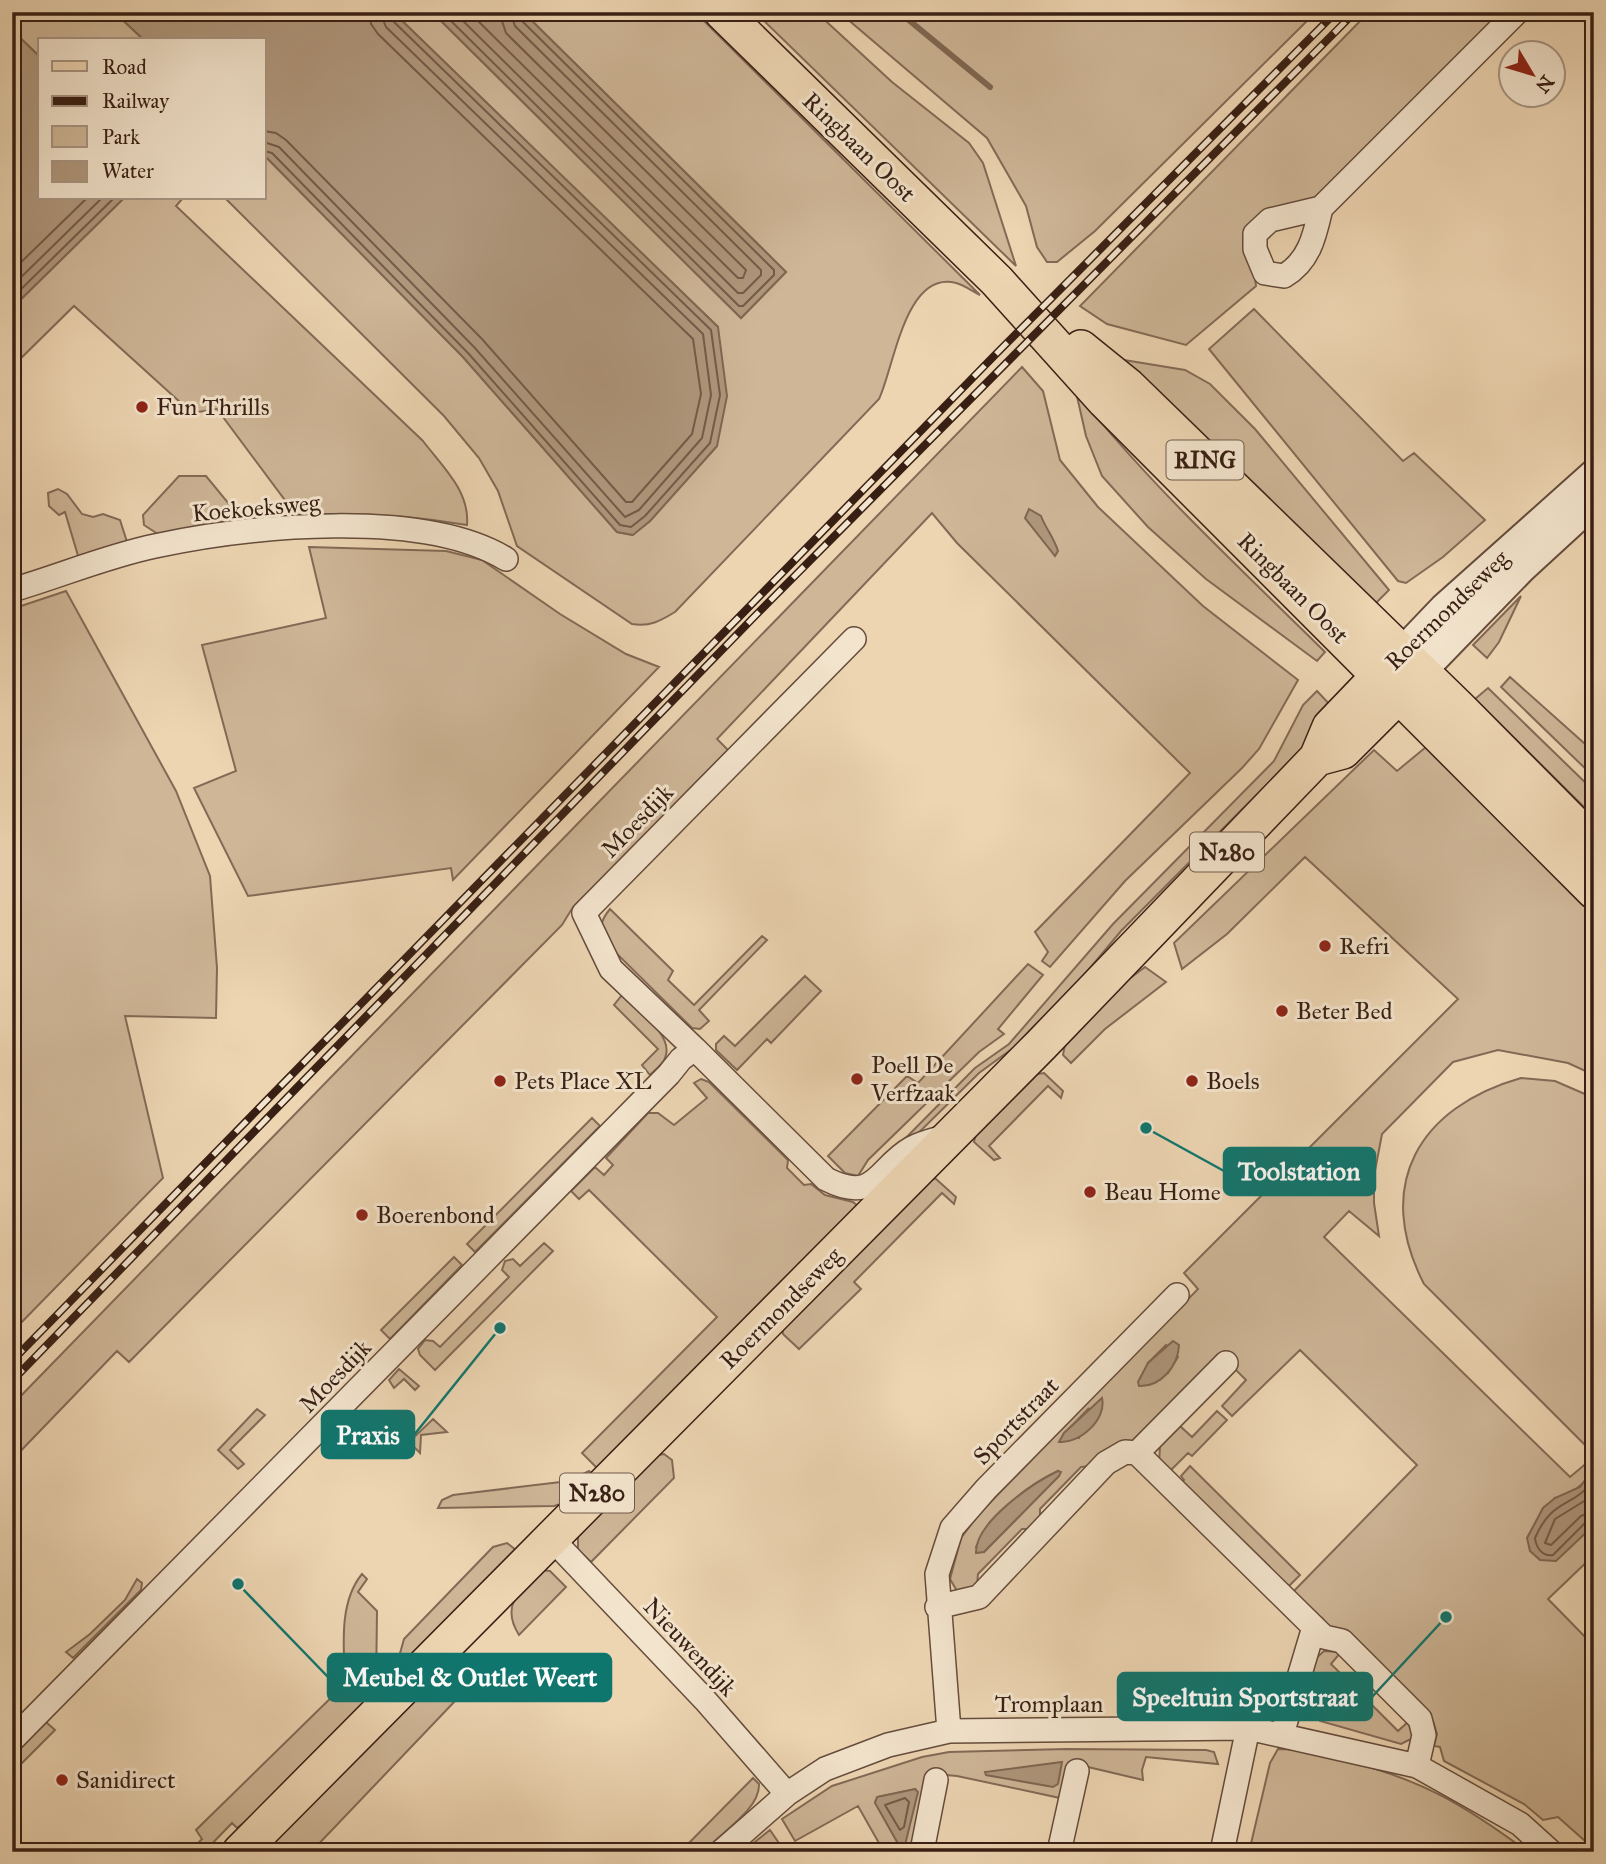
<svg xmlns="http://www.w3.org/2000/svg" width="1606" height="1864" font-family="'IM FELL Great Primer',serif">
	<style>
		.green { fill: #ceb697; stroke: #836a56; stroke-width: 2; fill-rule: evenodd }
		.water { fill: #af977c; stroke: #7f6752; stroke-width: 2 }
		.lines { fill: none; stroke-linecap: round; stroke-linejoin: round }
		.shore { stroke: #745b48; stroke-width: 2 }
		.stream { stroke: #7f6752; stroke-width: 6 }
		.minor-casing { stroke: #654c3c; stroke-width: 26 }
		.tertiary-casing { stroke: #654c3c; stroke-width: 32 }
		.primary-casing { stroke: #381f14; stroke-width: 38 }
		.minor { stroke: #f3e4cd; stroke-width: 23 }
		.tertiary { stroke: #f3e4cd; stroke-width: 28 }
		.primary { stroke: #edd5b2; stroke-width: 35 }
		.rail-casing { stroke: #381f14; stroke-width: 8 }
		.rail { stroke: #f3e4cd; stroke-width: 5; stroke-dasharray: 16; stroke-linecap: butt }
		.poi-dot { fill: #8f2418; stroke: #f3e4cd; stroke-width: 2.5 }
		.labels { text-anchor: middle; stroke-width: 6; stroke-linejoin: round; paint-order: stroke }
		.shield { fill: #f3e4cd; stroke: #705a4c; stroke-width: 2 }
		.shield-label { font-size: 23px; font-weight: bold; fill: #381f14 }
		.street-label { font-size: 24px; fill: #381f14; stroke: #f3e4cd }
		.poi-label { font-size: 24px; fill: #381f14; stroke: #f3e4cd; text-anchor: start }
		.leader { fill: none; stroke: #0f766e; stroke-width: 2.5 }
		.callout-dot { fill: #0f766e; stroke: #f3e4cd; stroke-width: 2.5 }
		.callout { fill: #0f766e; stroke: #0f766e; stroke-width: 2.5 }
		.callout-label { font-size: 26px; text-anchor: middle; font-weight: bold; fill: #fff }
	</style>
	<rect width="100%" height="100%" fill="#edd5b2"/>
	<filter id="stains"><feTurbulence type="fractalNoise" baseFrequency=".00286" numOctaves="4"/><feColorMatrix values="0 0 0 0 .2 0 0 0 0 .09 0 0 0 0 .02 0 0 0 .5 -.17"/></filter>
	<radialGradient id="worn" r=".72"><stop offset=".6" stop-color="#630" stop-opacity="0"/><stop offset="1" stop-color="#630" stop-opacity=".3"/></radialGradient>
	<path class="green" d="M12,12H114L144,40H40V57L12,30Z
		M393,12H432L741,318L786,272L523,12H695L980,295C972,291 964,285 956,283C905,270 894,368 879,399L675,612C660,621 650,627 632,624L517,546L498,491L479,458L444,416L225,198H264V155L463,357L617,532L632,535L650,521L717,446L718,327Z
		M755,12H816L892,82L969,143L983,163L1016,266Z
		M839,12H1221C1235,21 1262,26 1276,12H1316L1095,231L1057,262H1047L1037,247L1026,206L987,138Z
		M1369,12H1505L1329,187L1315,198L1276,212L1251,244L1256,286L1186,345L1107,324L1080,306Z
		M124,198H183L176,206L423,441C442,466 470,491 467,525C409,515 355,512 296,515L217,409L192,413L74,306L12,367V308Z
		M1254,309L1403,461L1414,453L1485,520L1443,557L1406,583L1398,581L1209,349Z
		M1118,359L1185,370L1210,384L1255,429L1389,590L1374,605Z
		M1022,367L1043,391L1060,460L1098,507L1203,606L1298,680L1259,749L1242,768L1125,881L1050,967L1042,961L1048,952L1035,932L1190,773L957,543L932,513L717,739L728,750L573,907L562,925L129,1362L117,1351L12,1460V1405Z
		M1076,392C1151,486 1240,568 1325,652L1317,661L1206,579L1148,527L1102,476L1086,436Z
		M179,476H206L243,521L164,538L144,525L143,515Z
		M58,489L67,494L82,514L93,517L103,514L120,520L128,545L79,559L65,512L59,515L49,506L48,493Z
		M309,547L446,551L482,560L560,614L626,654L659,667L453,880L451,868L248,896L194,788L236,771L202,645L326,618Z
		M66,591L176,791L210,876L217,968L216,1018L125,1016L163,1178L12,1332V609Z
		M1521,596L1499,642L1487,658L1473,645Z
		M1510,677L1594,752V777L1501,687Z
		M1488,688L1594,791V817L1475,699Z
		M1317,691L1334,709L1300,751L1121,931L1038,1030L979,1073L877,1174L873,1171L975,1068L1009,1044L1113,924L1274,761L1303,705Z
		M1432,742L1594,901V1075L1568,1063L1498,1050L1453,1062L1382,1134L1374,1176V1203L1379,1236L1349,1211L1324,1237L1570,1477L1594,1457C1594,1478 1575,1494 1555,1498L1581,1537L1594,1525V1555L1548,1599L1594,1646V1852H1585V1841L1558,1817L1543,1820L1524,1804L1444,1761L1440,1747L1434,1746L1437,1734L1433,1721L1352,1639L1324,1626L1290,1595L1417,1465L1300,1350L1232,1416L1222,1406L1246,1380L1220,1354C1187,1389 1131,1464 1081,1467L1040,1509V1521L1032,1529H1022L978,1574L977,1585L972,1591H957L950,1579L961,1538L979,1514L1198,1289L1184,1273L1458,999L1305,857L1227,934L1182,969L1174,943L1374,750L1397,771ZM1166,1345L1178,1357L1168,1373L1148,1363ZM1089,1408L1079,1438L1064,1434ZM1058,1471L1059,1476L984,1552L976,1547C995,1513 1022,1488 1058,1471Z
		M610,909L673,971L668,980L694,1005L762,936L767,940L699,1010L709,1021L700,1029L692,1028L606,943C599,928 600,921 610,909Z
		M1028,964L1043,975L998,1029L1004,1034L979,1052L868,1160L858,1176L845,1173L828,1156L907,1076L918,1083Z
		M1145,967L1166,982L1105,1029L1071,1063L1063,1055L1066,1039L1108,995Z
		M805,976L821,991L771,1043L767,1039L737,1070L716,1050V1044L724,1036L735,1046Z
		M622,995C636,1009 675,1035 665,1058C663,1064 655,1070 650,1075L642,1065L658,1049L614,1005Z
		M1044,1073L1063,1091L1061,1098L1048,1086L989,1146L1000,1158L994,1160L974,1142L978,1126L1030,1075Z
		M1521,1078L1555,1081L1594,1098V1454L1424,1284C1373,1185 1419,1107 1521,1078Z
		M701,1079L709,1082L788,1160L787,1168L804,1185L811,1184L825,1195L853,1202L859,1207L601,1472L582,1453L717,1317L589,1190L579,1199L571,1191L595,1167L604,1175L613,1165L606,1158L648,1113H658L674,1125L707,1098L694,1083Z
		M592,1118L600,1126L475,1252L467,1244Z
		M927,1177L936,1179L956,1197L954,1204L942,1193L854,1282L861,1289L799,1349L783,1334L782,1325Z
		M544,1243L553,1251L435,1370L420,1355L418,1349L425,1340L433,1341L440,1347L509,1277L502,1270L505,1261L513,1259L520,1266Z
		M454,1257L462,1265L390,1339L381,1330Z
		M399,1369L419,1386L415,1390L404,1379L394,1388L389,1380Z
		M257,1409L265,1415L230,1450L244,1464L238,1469L218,1450Z
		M1217,1411L1227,1420L1192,1456L1188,1453L1168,1473L1159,1464L1160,1446L1180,1426L1192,1437Z
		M433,1419L447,1432L421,1435L420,1453L409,1442Z
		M664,1454L672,1460L674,1478L591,1562L578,1550V1536L586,1524L653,1456Z
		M1190,1466L1300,1575L1285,1590L1179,1485L1184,1480L1181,1476Z
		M589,1471L595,1477L571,1501L554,1506L438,1508L442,1500L453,1495L569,1481Z
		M507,1543L516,1550L410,1664H397L404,1639L493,1547Z
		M541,1570L550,1571L566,1587L519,1635C500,1605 520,1590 541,1570Z
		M362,1574L367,1579L358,1592L377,1611L376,1690L282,1794L237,1828L232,1823L204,1852H189L202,1839L196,1830L345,1684C344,1649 338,1603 362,1574Z
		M137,1579L142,1583L141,1590L73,1658L66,1652L90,1634L125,1600Z
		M1324,1651L1341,1652L1331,1664L1398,1731L1409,1721L1415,1729L1411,1739L1401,1744L1320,1721L1310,1707L1314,1660Z
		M457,1664L469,1666L476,1679L311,1852H263L441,1669Z
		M46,1722L55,1730L12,1773V1756Z
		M1067,1749L1206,1750L1214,1752L1218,1764L1146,1757L1142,1770L1143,1780L1071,1763L1060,1798L957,1776L935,1774L914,1852H884L858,1806L795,1841L782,1819L832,1786L922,1757L949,1752ZM915,1789L904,1848V1849L900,1847L875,1802L878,1797Z
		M1278,1749C1302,1749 1324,1755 1347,1761C1423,1780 1466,1806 1528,1852H1249L1270,1763Z
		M753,1778L759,1784C760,1810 720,1833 703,1852L699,1849L696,1852H680Z
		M770,1830L785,1852H742Z"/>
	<path class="water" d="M114,12H393L718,327L727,396L717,446L650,521L633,535L617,532L463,357L264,155V40H144Z
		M432,12H523L786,272L741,318Z
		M12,30L40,57V198H124L12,308Z
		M1029,509L1041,516C1046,529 1054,538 1058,551L1055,556L1025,518Z
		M1173,1341L1179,1345C1178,1366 1161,1387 1139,1386L1138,1382L1148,1363Z
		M1102,1398C1107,1419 1080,1444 1059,1442L1064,1433Z
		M1594,1469V1525L1556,1561L1540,1560L1530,1551L1527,1538L1543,1508L1555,1498L1580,1487Z
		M1058,1471L1061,1472L1059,1476L984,1552L976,1553C975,1522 1033,1483 1058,1471Z
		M1062,1762L1058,1784L1053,1787L986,1775L985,1772Z
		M915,1789L918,1792L904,1849L900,1847L875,1803L877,1797Z"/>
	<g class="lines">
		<path class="shore" d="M442,12L739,306H743L774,275V270L521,20L519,12
			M454,12L738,293H743L761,275V270L515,26L510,12
			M469,12L738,278H743L746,270L506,33L499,12
			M264,131L276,133L286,140L482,339L626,502H632L692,434L701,394L693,339L378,34L371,24L370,12
			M264,142L279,147L474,347L625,517L639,510L702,438L711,395L703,334L386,27L380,12
			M264,151L272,153L468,353L620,525L631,527L645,516L710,443L720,395L711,330L392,20L389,12
			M12,271L87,198
			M12,286L102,198
			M12,298L114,198
			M1594,1480C1572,1509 1553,1497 1535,1538C1536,1547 1542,1557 1553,1555L1586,1522L1594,1520
			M1594,1495L1555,1519L1545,1543L1551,1545L1581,1516L1594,1511
			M905,1798L909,1802L904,1827L900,1830L885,1805Z"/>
		<path class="stream" d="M899,12L990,87"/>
		<defs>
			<path id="minor" d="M1321,208C1315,234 1310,261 1284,276L1265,273L1255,249V234L1270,220L1321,208L1517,12
				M12,590C60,576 107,556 155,546C249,526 422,508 506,559
				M695,1049L826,1179C877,1205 877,1167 912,1148C921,1143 933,1140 944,1137
				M1226,1363L1137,1453L1324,1637L1342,1641L1420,1719L1424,1735L1417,1766
				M552,1539L705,1700L787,1794
				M937,1607L979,1597L1106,1463L1125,1452L1137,1453
				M949,1731L937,1574L952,1528L986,1489L1177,1295
				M1282,1734L1314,1627
				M12,1740L669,1074L681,1059L695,1049L611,969L584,913L854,639
				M721,1852L787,1794L825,1769L888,1745L949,1731L1248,1728L1417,1766L1520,1824L1551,1852
				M926,1852L923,1846L936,1780
				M1059,1852L1077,1771
				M1222,1852L1248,1728"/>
			<path id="tertiary" d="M1402,652L1444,608L1594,474
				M1422,671L1521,569L1594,502"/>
			<path id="primary" d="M722,12L997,281L1105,401L1594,891
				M1081,348L1128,386L1460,709L1594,844
				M1317,758L1343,751L1415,679
				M240,1852L1041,1045L1317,758L1330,727L1402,652"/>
		</defs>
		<use href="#minor" class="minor-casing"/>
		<use href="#tertiary" class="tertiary-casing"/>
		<use href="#primary" class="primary-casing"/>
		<use href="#minor" class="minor"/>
		<use href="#tertiary" class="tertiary"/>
		<use href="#primary" class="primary"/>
		<defs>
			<path id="rail" d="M12,1361L995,355L1336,12
				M12,1381L752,619L1355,12"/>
		</defs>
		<use href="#rail" class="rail-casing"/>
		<use href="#rail" class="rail"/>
	</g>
	<g class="poi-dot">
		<circle cx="142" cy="407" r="7"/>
		<circle cx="1325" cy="946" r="7"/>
		<circle cx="1282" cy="1011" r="7"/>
		<circle cx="857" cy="1079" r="7"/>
		<circle cx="500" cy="1081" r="7"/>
		<circle cx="1192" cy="1081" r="7"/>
		<circle cx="1090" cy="1192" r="7"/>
		<circle cx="362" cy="1215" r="7"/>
		<circle cx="62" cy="1780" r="7"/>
	</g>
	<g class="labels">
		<g class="shield">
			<rect x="1166.5" y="440.5" width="77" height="39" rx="5"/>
			<rect x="1190" y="832.5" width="74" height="39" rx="5"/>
			<rect x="560" y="1473.5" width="74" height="39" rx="5"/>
		</g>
		<g class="shield-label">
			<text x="1205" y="468">RING</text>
			<text x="1227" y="860">N280</text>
			<text x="597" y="1501">N280</text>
		</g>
		<g class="street-label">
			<text transform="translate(859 147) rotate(44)" y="8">Ringbaan Oost</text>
			<text transform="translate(256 508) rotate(-5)" y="8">Koekoeksweg</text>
			<text transform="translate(1293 588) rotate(45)" y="8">Ringbaan Oost</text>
			<text transform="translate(1447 610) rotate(-44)" y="8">Roermondseweg</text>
			<text transform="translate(637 821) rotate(-46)" y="8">Moesdijk</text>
			<text transform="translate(781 1308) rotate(-45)" y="8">Roermondseweg</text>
			<text transform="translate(335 1376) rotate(-46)" y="8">Moesdijk</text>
			<text transform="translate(1016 1421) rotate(-46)" y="8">Sportstraat</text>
			<text transform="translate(690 1647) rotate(47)" y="8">Nieuwendijk</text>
			<text x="1049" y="1712">Tromplaan</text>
		</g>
		<g class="poi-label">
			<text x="156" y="415">Fun Thrills</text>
			<text x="1339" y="954">Refri</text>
			<text x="1296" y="1019">Beter Bed</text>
			<text x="871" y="1073">Poell De<tspan x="871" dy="28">Verfzaak</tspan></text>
			<text x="514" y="1089">Pets Place XL</text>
			<text x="1206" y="1089">Boels</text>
			<text x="1104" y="1200">Beau Home</text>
			<text x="376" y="1223">Boerenbond</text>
			<text x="76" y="1788">Sanidirect</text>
		</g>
	</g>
	<path class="leader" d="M1146 1128L1224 1171M500 1328L414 1435M238 1584L328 1677M1446 1617L1372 1697"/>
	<g class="callout-dot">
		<circle cx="1146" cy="1128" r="7"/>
		<circle cx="500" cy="1328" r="7"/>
		<circle cx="238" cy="1584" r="7"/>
		<circle cx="1446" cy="1617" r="7"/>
	</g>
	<g class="callout">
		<rect x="1224" y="1148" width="151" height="47" rx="7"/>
		<rect x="322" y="1411" width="92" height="47" rx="7"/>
		<rect x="328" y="1654" width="283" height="47" rx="7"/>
		<rect x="1118" y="1673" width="254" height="47" rx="7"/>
	</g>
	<g class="callout-label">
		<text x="1299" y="1180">Toolstation</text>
		<text x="368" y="1444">Praxis</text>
		<text x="470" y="1686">Meubel &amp; Outlet Weert</text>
		<text x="1245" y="1706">Speeltuin Sportstraat</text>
	</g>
	<rect width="1606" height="1864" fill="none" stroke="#edd5b2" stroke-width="42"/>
	<rect x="14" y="14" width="1578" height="1836" fill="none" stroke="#381f14" stroke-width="3.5"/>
	<rect x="21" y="21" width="1564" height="1822" fill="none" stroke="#381f14" stroke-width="2"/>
	<rect x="38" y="38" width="228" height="161" fill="#f3e4cd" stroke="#a89583" stroke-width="2"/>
	<rect x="52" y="61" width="35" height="10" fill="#edd5b2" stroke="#a89583" stroke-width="2"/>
	<text x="102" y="74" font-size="21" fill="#381f14">Road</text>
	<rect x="52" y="96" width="35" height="10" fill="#381f14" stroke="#a89583" stroke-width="2"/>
	<text x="102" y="108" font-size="21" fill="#381f14">Railway</text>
	<rect x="52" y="126" width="35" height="21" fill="#ceb697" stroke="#a89583" stroke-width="2"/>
	<text x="102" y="144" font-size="21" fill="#381f14">Park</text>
	<rect x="52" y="161" width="35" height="21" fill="#af977c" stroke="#a89583" stroke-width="2"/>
	<text x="102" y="178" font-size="21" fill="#381f14">Water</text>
	<g transform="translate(1532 74) rotate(128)"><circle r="33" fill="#f3e4cd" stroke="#a89583" stroke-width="2"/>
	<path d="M0-5L12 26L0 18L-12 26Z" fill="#8f2418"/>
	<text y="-10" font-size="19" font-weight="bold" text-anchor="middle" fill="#381f14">N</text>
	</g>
	<rect width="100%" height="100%" filter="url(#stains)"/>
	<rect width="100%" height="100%" fill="url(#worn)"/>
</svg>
